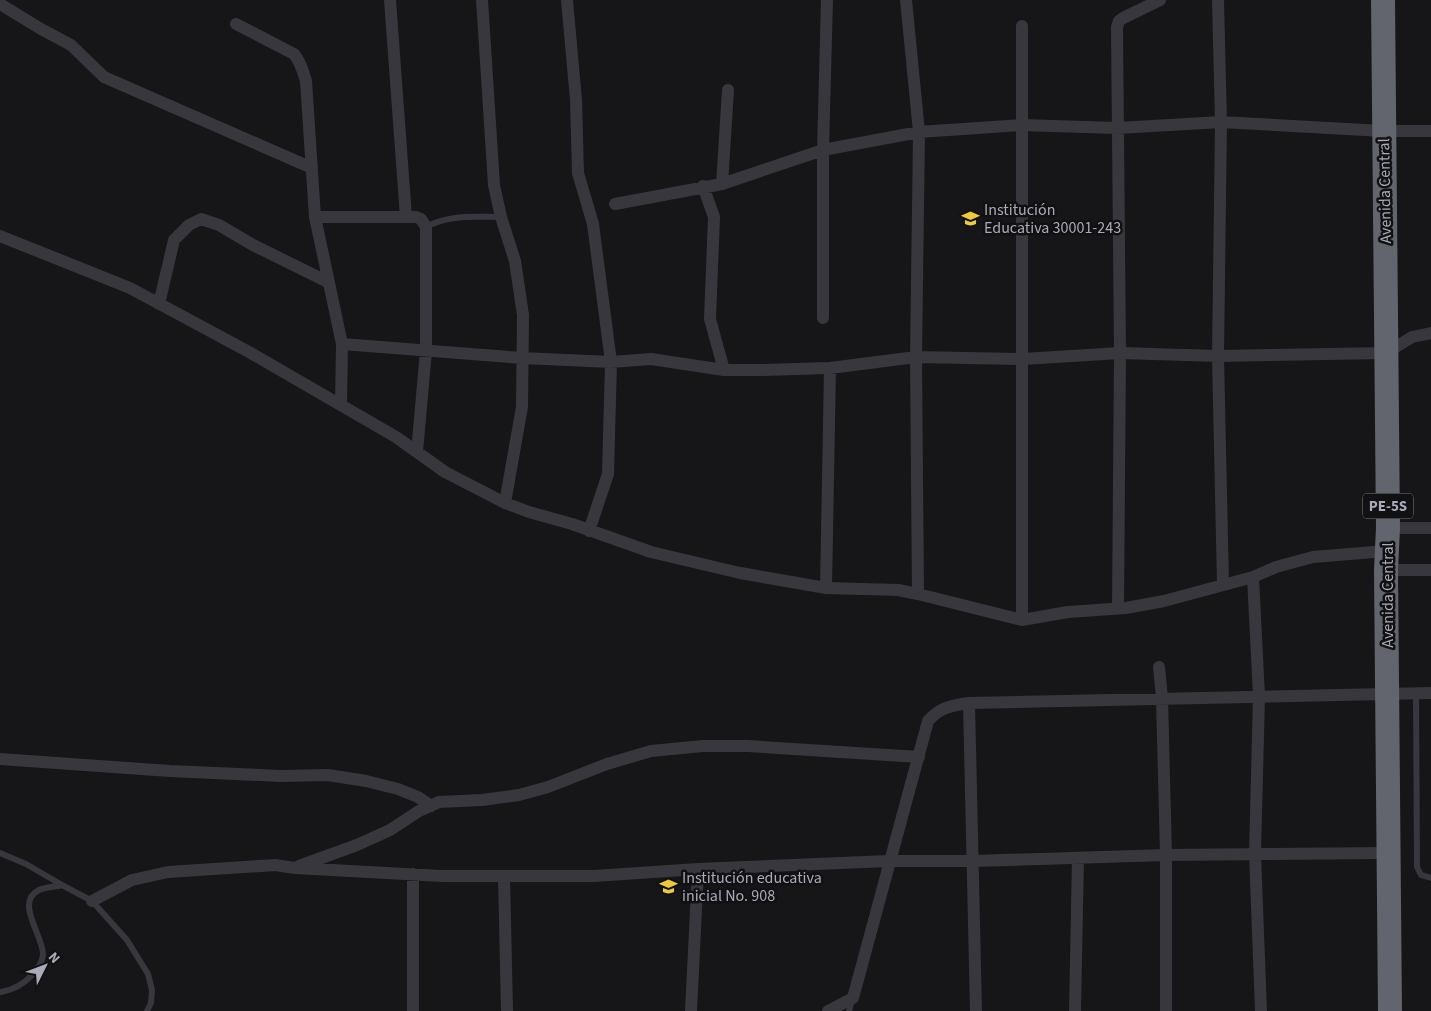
<svg xmlns="http://www.w3.org/2000/svg" width="1431" height="1011" font-family="'Source Sans 3',sans-serif">
	<style>
		.lines { fill: none; stroke-linecap: round; stroke-linejoin: round }
		.lane { stroke: #37373d; stroke-width: 6 }
		.street { stroke: #37373d; stroke-width: 12 }
		.highway { stroke: #63656e; stroke-width: 24 }
		.labels { text-anchor: middle; stroke-width: 5; stroke-linejoin: round; paint-order: stroke }
		.shield { fill: #111113; stroke: #7b7d86; stroke-width: 1 }
		.shield-label { font-size: 15px; font-weight: bold; fill: #a9abb8 }
		.street-label { font-size: 16px; fill: #a9abb8; stroke: #111113 }
		.poi-label { font-size: 16px; fill: #a9abb8; stroke: #111113; text-anchor: start }
	</style>
	<rect width="100%" height="100%" fill="#161618"/>
	<g class="lines">
		<path class="lane" d="M426,227C449,214 476,217 501,217
			M1416,692L1417,867L1421,875L1431,878
			M0,853L26,864L62,885L92,901L127,940L148,974L152,990L151,1003L147,1011
			M1,992C12,990 24,984 32,975C37,970 42,962 43,955C44,937 14,902 39,890C45,887 55,887 62,885
			M849,1011L852,1000"/>
		<path class="street" d="M390,0L406,217
			M482,0L494,185L501,217L515,261L523,315L522,407L505,503
			M567,0L576,100L578,173L593,224L611,362L608,474L589,531
			M906,0L919,132L916,357L918,594
			M1218,0L1221,122L1218,356L1223,585
			M0,4L41,29L71,45L104,77L312,168
			M236,24L294,54C301,63 303,71 306,81L315,217L342,344L341,405
			M1022,26V620
			M722,184L728,90
			M703,186L714,217L710,319L724,370
			M615,204L722,184L823,150L919,132L1021,125L1118,128L1221,122L1383,131H1431
			M315,217H416L421,219L426,227V351L417,452
			M0,236L130,288L249,352L396,437L445,472L505,503L529,512L572,524L651,552L740,573L826,588L898,590L918,594L1022,620L1068,612L1126,608L1164,601L1253,577L1276,567L1313,557L1386,551
			M159,304L174,240L189,225L201,219L219,225L253,245L328,282
			M823,318V150L827,0
			M342,344L522,358L611,362L651,359L724,370H763L830,368L916,357L1023,359L1120,353L1218,356L1386,353L1412,337L1431,333
			M1388,528H1431
			M1386,570H1431
			M1253,577L1259,696L1255,854L1261,1011
			M826,588L830,368
			M1118,607L1120,353L1117,27L1119,21L1123,18L1160,0
			M1159,667L1162,698L1166,855V1011
			M969,703L976,1011
			M0,759L170,771L281,776L328,775L366,781L398,789L418,797L431,806
			M299,866L357,845L390,830L419,811L439,802L482,800L519,795L548,787L607,764L651,751L703,746H748L919,757
			M413,874V1011
			M504,876L507,1011
			M92,901L132,880L168,872L275,865L295,868L442,876H594L698,869L889,861H974L1166,855L1388,853
			M691,1011L698,869
			M828,1011L853,998L928,721C939,708 952,705 969,703L1431,693
			M1075,1011L1078,858"/>
		<path class="highway" d="M1383,0L1388,528L1386,570L1390,1011"/>
	</g>
	<defs>
		<symbol id="school-bare" viewBox="-9 -9 18 18"><path d="M0-5L7-2L0 1L-7-2ZM-4 1L0 2.5L4 1V4Q0 6-4 4Z" fill="#ecca3a" stroke="#111113" stroke-width="2.5" paint-order="stroke"/></symbol>
	</defs>
	<g fill-rule="evenodd">
		<use href="#school-bare" x="958" y="206" width="25" height="25"/>
		<use href="#school-bare" x="656" y="874" width="25" height="25"/>
	</g>
	<g class="labels">
		<rect class="shield" x="1363" y="493.5" width="50" height="25" rx="4"/>
		<g class="shield-label">
			<text x="1388" y="511">PE-5S</text>
		</g>
		<g class="street-label">
			<text transform="translate(1384 191) rotate(-91)" y="6">Avenida Central</text>
			<text transform="translate(1387 595) rotate(-90)" y="6">Avenida Central</text>
		</g>
		<g class="poi-label">
			<text x="984" y="215">Institución<tspan x="984" dy="18">Educativa 30001-243</tspan></text>
			<text x="682" y="883">Institución educativa<tspan x="682" dy="18">inicial No. 908</tspan></text>
		</g>
	</g>
	<g transform="translate(45 966) rotate(48)" stroke="#111113" stroke-width="4" paint-order="stroke">
	<path d="M0-4L9 19L0 12L-9 19Z" fill="#a9abb8"/>
	<text y="-8" font-size="14" font-weight="bold" text-anchor="middle" fill="#a9abb8">N</text>
	</g>
</svg>
